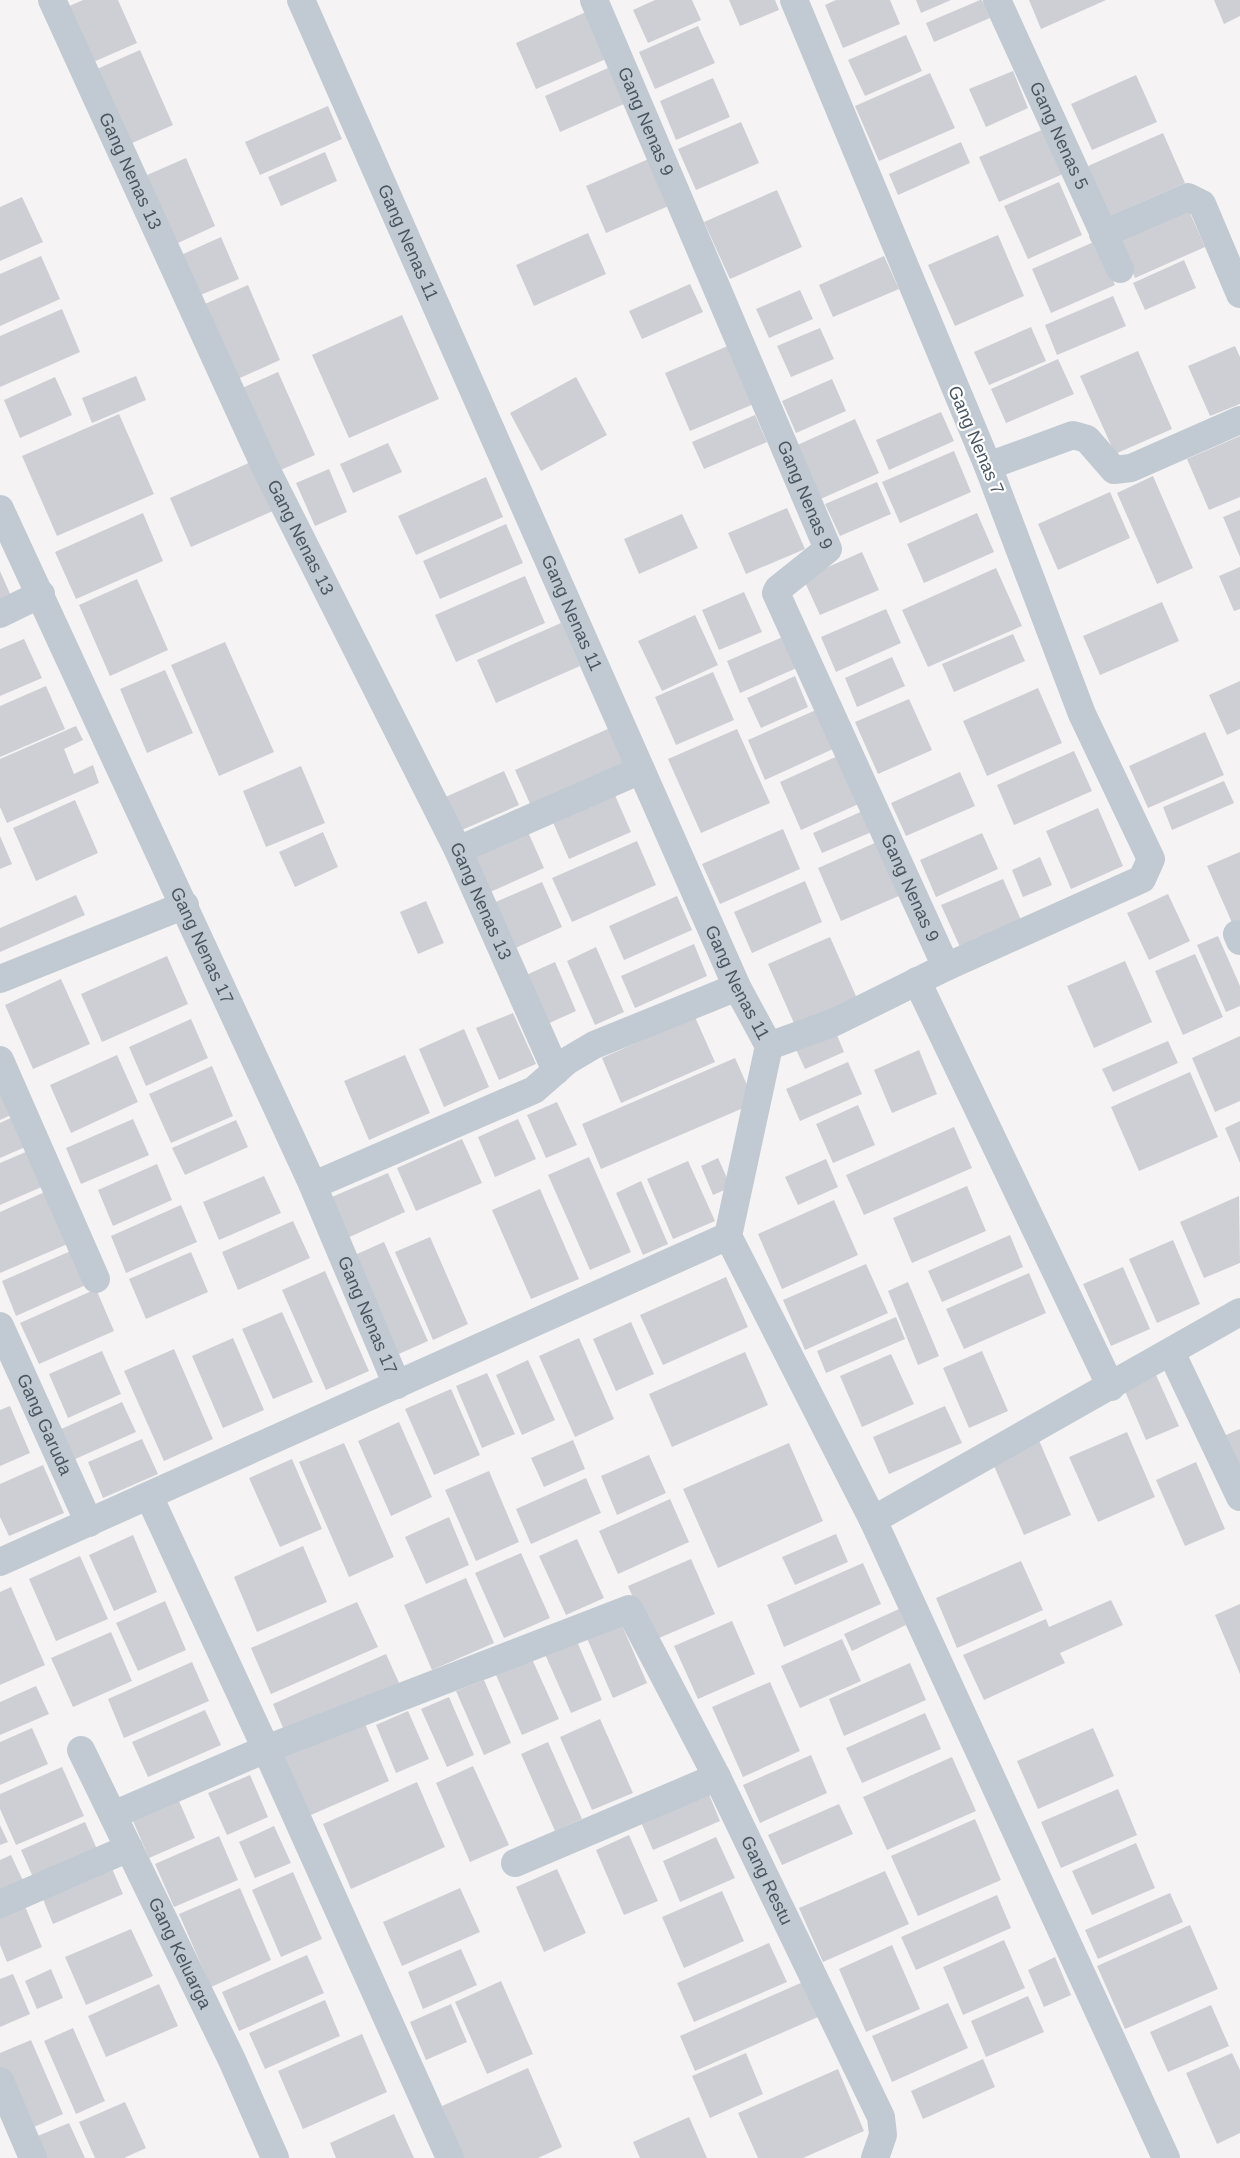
<svg xmlns="http://www.w3.org/2000/svg" width="1240" height="2158" font-family="Helvetica,sans-serif">
	<style>
		.building { fill: #cdcfd5 }
		.lines { fill: none; stroke-linecap: round; stroke-linejoin: round }
		.minor { stroke: #c1cad2; stroke-width: 28 }
		.labels { text-anchor: middle; stroke-width: 4.5; stroke-linejoin: round; paint-order: stroke }
		.street-label { font-size: 18px; fill: #4a5661; stroke: #fff }
	</style>
	<rect width="100%" height="100%" fill="#f5f3f3"/>
	<path class="building" d="M83,0H118L137,43L91,63L67,7Z
		M655,0H692L701,20L648,43L633,10Z
		M729,0H775L779,10L740,26Z
		M836,0H890L900,24L843,48L825,5Z
		M916,0H951L921,13Z
		M980,0H982L990,18L934,42L926,23Z
		M1029,0H1106L1041,29Z
		M1214,0H1240V16L1224,24Z
		M586,12L606,59L536,89L516,43Z
		M698,26L715,63L655,89L639,52Z
		M906,35L922,71L865,96L848,60Z
		M140,50L173,125L130,144L97,69Z
		M608,68L624,104L560,132L545,96Z
		M1013,71L1028,108L986,127L969,89Z
		M930,73L955,128L879,161L855,106Z
		M1136,75L1157,122L1092,150L1071,104Z
		M713,78L730,117L676,140L660,101Z
		M328,106L342,139L260,175L245,142Z
		M741,122L759,163L696,190L678,149Z
		M1044,129L1063,174L999,202L979,157Z
		M1163,133L1185,183L1110,216L1088,166Z
		M961,142L970,163L898,195L889,174Z
		M325,152L337,181L281,206L268,177Z
		M186,158L215,226L167,248L138,179Z
		M651,158L671,205L606,233L586,186Z
		M1059,182L1082,235L1028,259L1004,206Z
		M777,190L802,247L730,279L704,222Z
		M22,197L43,242L0,261V207Z
		M1185,202L1205,247L1135,278L1115,232Z
		M588,233L606,274L534,306L516,265Z
		M998,235L1024,296L955,326L928,265Z
		M221,237L239,279L198,296L181,255Z
		M1096,241L1115,285L1051,313L1032,269Z
		M41,256L60,299L0,326V274Z
		M884,256L899,289L833,317L819,285Z
		M1184,260L1196,288L1145,310L1133,283Z
		M690,284L703,312L642,339L629,311Z
		M248,285L280,360L231,382L198,307Z
		M800,290L813,319L769,338L756,309Z
		M1113,296L1126,326L1057,355L1045,325Z
		M62,309L80,352L0,387V336Z
		M402,315L439,399L349,438L312,355Z
		M1031,327L1046,361L989,385L974,352Z
		M820,328L834,359L791,377L777,346Z
		M730,345L756,403L690,431L665,373Z
		M1235,346L1240,357V404L1210,416L1188,366Z
		M1138,351L1172,429L1115,454L1080,376Z
		M1058,359L1074,394L1006,423L991,389Z
		M278,372L315,455L276,472L240,389Z
		M136,376L146,400L92,423L82,398Z
		M55,377L72,415L20,438L4,400Z
		M576,377L607,435L541,471L510,413Z
		M832,379L846,411L796,433L782,401Z
		M941,412L954,441L889,470L876,440Z
		M119,414L154,494L57,536L22,456Z
		M755,415L767,442L704,469L692,442Z
		M855,419L879,473L816,501L793,447Z
		M1240,436V497L1209,510L1187,459Z
		M388,443L402,472L353,493L340,464Z
		M954,451L971,492L900,523L882,482Z
		M251,462L273,511L191,547L170,498Z
		M329,469L347,512L315,526L296,483Z
		M1153,476L1193,568L1157,584L1117,493Z
		M486,477L503,517L416,555L398,516Z
		M877,482L891,514L840,536L825,504Z
		M1110,492L1130,538L1058,570L1038,524Z
		M787,508L805,549L746,574L728,533Z
		M1240,510V557L1223,517Z
		M143,513L163,561L76,599L55,552Z
		M977,513L994,552L924,583L907,544Z
		M682,514L698,548L639,574L624,539Z
		M506,524L523,563L440,599L423,561Z
		M862,552L879,590L820,615L803,578Z
		M1240,567V609L1234,611L1219,576Z
		M996,568L1022,626L928,667L902,610Z
		M0,571L11,596L0,601Z
		M525,576L545,623L456,662L435,615Z
		M137,579L168,650L110,676L79,605Z
		M744,592L762,632L719,650L702,610Z
		M1162,602L1179,641L1100,675L1083,636Z
		M886,609L901,643L836,672L821,637Z
		M695,615L718,665L662,691L638,641Z
		M561,623L580,666L496,703L477,660Z
		M1013,634L1025,661L954,692L942,664Z
		M785,636L799,667L740,693L727,661Z
		M24,639L42,678L0,696V649Z
		M225,642L274,752L219,776L171,665Z
		M892,657L905,686L857,707L845,678Z
		M165,670L193,733L147,753L120,689Z
		M713,672L734,720L676,745L655,697Z
		M795,676L808,707L761,728L747,698Z
		M1240,681V729L1227,735L1209,695Z
		M46,686L65,729L0,757V706Z
		M1038,688L1062,743L987,776L963,721Z
		M909,699L932,750L878,774L855,722Z
		M816,710L833,749L765,780L748,740Z
		M76,726L83,740L64,749L74,774L93,765L99,783L7,823L0,807V759Z
		M610,728L627,766L532,808L515,770Z
		M737,729L770,803L701,833L668,759Z
		M1205,732L1224,775L1148,808L1129,766Z
		M1074,751L1092,791L1014,825L997,785Z
		M842,754L863,802L801,830L780,782Z
		M301,766L325,823L266,847L243,791Z
		M504,771L519,805L455,833L441,799Z
		M960,772L975,806L906,836L891,803Z
		M1224,781L1234,803L1172,830L1163,807Z
		M614,793L631,832L569,859L552,820Z
		M75,800L98,853L36,881L13,828Z
		M1098,808L1123,866L1071,889L1046,831Z
		M865,810L874,831L822,853L813,833Z
		M783,829L800,869L720,904L702,864Z
		M323,832L338,867L295,887L279,852Z
		M528,832L544,868L488,893L472,856Z
		M982,833L998,869L936,897L920,860Z
		M0,836L12,864L0,869Z
		M637,841L656,885L572,922L552,878Z
		M877,842L901,895L841,921L818,868Z
		M1240,852V924L1234,927L1207,866Z
		M1040,857L1052,885L1023,897L1012,870Z
		M1003,879L1021,920L960,947L941,905Z
		M805,881L822,922L752,953L734,912Z
		M542,882L562,927L511,950L491,904Z
		M1168,894L1190,941L1149,960L1127,913Z
		M76,895L85,915L0,952V928Z
		M677,896L692,930L624,960L609,926Z
		M426,901L444,943L418,954L400,912Z
		M1218,936L1240,986V1006L1226,1012L1197,945Z
		M830,937L859,1003L797,1030L768,964Z
		M694,944L707,976L635,1008L621,976Z
		M596,947L624,1012L595,1025L567,961Z
		M1195,954L1223,1017L1183,1035L1155,971Z
		M167,956L188,1004L102,1042L81,994Z
		M1125,961L1152,1022L1094,1048L1067,986Z
		M555,962L576,1011L545,1025L524,976Z
		M61,979L90,1044L33,1069L5,1005Z
		M513,1013L536,1064L499,1080L476,1028Z
		M695,1017L715,1062L621,1103L602,1058Z
		M191,1019L208,1058L146,1086L129,1047Z
		M834,1028L844,1052L805,1069L794,1045Z
		M464,1029L489,1087L444,1107L419,1049Z
		M1240,1036V1101L1215,1112L1192,1058Z
		M1168,1041L1178,1063L1113,1092L1102,1069Z
		M919,1050L937,1094L892,1113L874,1070Z
		M117,1055L138,1102L71,1133L50,1085Z
		M405,1055L430,1113L369,1140L344,1081Z
		M735,1058L755,1103L601,1169L582,1124Z
		M848,1062L862,1094L800,1121L786,1089Z
		M212,1066L233,1116L171,1143L149,1094Z
		M1190,1072L1218,1137L1139,1171L1111,1107Z
		M0,1080L15,1113L0,1120Z
		M557,1102L577,1145L546,1158L527,1115Z
		M858,1105L875,1145L833,1163L816,1124Z
		M17,1115L30,1145L0,1158V1123Z
		M133,1119L149,1155L81,1184L66,1148Z
		M518,1119L536,1159L495,1177L478,1137Z
		M236,1120L248,1147L185,1175L172,1148Z
		M1240,1121V1163L1225,1128Z
		M954,1127L972,1168L864,1215L846,1175Z
		M462,1139L482,1183L416,1211L397,1168Z
		M28,1151L44,1186L0,1205V1163Z
		M589,1157L631,1252L590,1270L548,1175Z
		M718,1158L731,1187L713,1195L701,1166Z
		M826,1159L838,1187L798,1205L785,1177Z
		M688,1161L715,1221L673,1239L647,1179Z
		M157,1164L172,1200L113,1226L98,1190Z
		M388,1173L405,1212L345,1239L327,1199Z
		M264,1176L281,1213L219,1240L203,1202Z
		M641,1181L668,1244L643,1255L616,1193Z
		M967,1186L986,1231L912,1263L893,1218Z
		M540,1189L579,1279L531,1299L492,1210Z
		M47,1191L70,1243L0,1273V1212Z
		M1239,1196L1240,1263L1204,1278L1180,1222Z
		M834,1200L858,1255L782,1289L758,1234Z
		M181,1205L197,1242L126,1273L111,1236Z
		M293,1221L310,1258L238,1290L222,1252Z
		M1010,1235L1023,1267L942,1302L928,1271Z
		M430,1237L468,1324L433,1340L395,1252Z
		M1173,1240L1200,1304L1157,1323L1129,1259Z
		M384,1242L428,1341L392,1357L348,1258Z
		M73,1250L88,1284L16,1316L2,1281Z
		M191,1252L208,1292L146,1319L129,1279Z
		M866,1264L888,1313L805,1350L783,1300Z
		M1123,1267L1150,1329L1111,1346L1083,1284Z
		M325,1271L369,1371L326,1390L282,1290Z
		M1029,1273L1046,1313L964,1349L946,1309Z
		M726,1277L748,1327L663,1365L640,1315Z
		M908,1282L939,1356L918,1365L888,1291Z
		M96,1289L114,1331L39,1364L20,1323Z
		M282,1312L313,1382L273,1399L242,1329Z
		M896,1317L905,1339L826,1373L817,1351Z
		M631,1322L654,1374L616,1391L593,1339Z
		M233,1338L264,1410L223,1428L192,1356Z
		M579,1338L614,1419L575,1437L539,1356Z
		M174,1349L213,1439L164,1461L124,1371Z
		M102,1351L121,1394L68,1418L49,1374Z
		M982,1351L1008,1411L969,1428L943,1368Z
		M745,1352L768,1405L672,1447L649,1394Z
		M891,1354L914,1404L862,1427L840,1376Z
		M528,1360L555,1420L522,1435L496,1375Z
		M487,1373L515,1434L482,1448L456,1386Z
		M1156,1375L1179,1426L1146,1440L1124,1389Z
		M451,1389L480,1455L434,1475L405,1409Z
		M122,1402L136,1432L73,1460L59,1430Z
		M10,1406L30,1453L0,1466V1410Z
		M945,1406L962,1443L889,1474L873,1437Z
		M399,1422L432,1497L391,1516L358,1441Z
		M1240,1429V1480L1221,1437Z
		M1127,1432L1155,1497L1098,1522L1069,1457Z
		M1038,1438L1071,1515L1024,1535L991,1459Z
		M142,1439L158,1474L103,1498L88,1462Z
		M573,1440L585,1469L544,1487L531,1458Z
		M344,1443L394,1557L349,1577L299,1462Z
		M789,1443L823,1521L718,1568L683,1489Z
		M649,1455L666,1493L617,1515L601,1476Z
		M292,1459L322,1529L280,1547L249,1478Z
		M1196,1462L1225,1529L1185,1546L1156,1480Z
		M43,1465L64,1513L9,1536L0,1517V1484Z
		M489,1471L519,1542L476,1561L445,1490Z
		M586,1478L601,1513L531,1544L516,1509Z
		M670,1499L689,1542L618,1574L599,1531Z
		M449,1517L469,1565L426,1584L405,1537Z
		M836,1534L848,1562L795,1585L782,1557Z
		M133,1535L157,1592L114,1611L89,1555Z
		M577,1539L604,1598L566,1615L539,1556Z
		M303,1546L327,1602L257,1632L234,1577Z
		M521,1553L550,1618L504,1638L475,1573Z
		M80,1556L108,1619L56,1641L29,1579Z
		M691,1559L715,1614L652,1641L628,1586Z
		M1021,1561L1043,1610L957,1648L936,1598Z
		M863,1563L881,1604L784,1647L767,1605Z
		M466,1578L494,1643L432,1670L404,1605Z
		M11,1587L45,1665L0,1685V1592Z
		M1111,1600L1123,1625L1060,1653L1065,1663L984,1700L963,1655L1046,1619L1049,1627Z
		M165,1601L186,1650L138,1671L116,1623Z
		M357,1602L378,1647L271,1694L251,1648Z
		M1240,1604V1674L1215,1615Z
		M899,1609L906,1625L852,1651L844,1634Z
		M620,1621L647,1683L613,1698L586,1636Z
		M732,1621L755,1674L698,1699L674,1646Z
		M111,1632L132,1681L73,1707L51,1658Z
		M576,1639L602,1700L571,1713L544,1652Z
		M842,1639L861,1681L800,1708L781,1666Z
		M386,1654L400,1685L286,1735L273,1704Z
		M532,1659L559,1719L522,1735L496,1675Z
		M192,1662L209,1701L124,1738L108,1699Z
		M910,1663L926,1700L844,1736L829,1699Z
		M484,1680L511,1743L484,1755L456,1691Z
		M770,1682L800,1751L743,1777L712,1707Z
		M36,1686L49,1714L0,1735V1702Z
		M449,1697L474,1755L447,1767L421,1709Z
		M205,1710L221,1745L148,1777L132,1742Z
		M408,1711L429,1759L396,1773L376,1725Z
		M925,1713L941,1749L862,1783L846,1748Z
		M363,1719L389,1781L304,1818L277,1757Z
		M600,1719L633,1793L592,1810L560,1737Z
		M32,1728L48,1764L0,1785V1742Z
		M1093,1728L1114,1776L1038,1809L1017,1761Z
		M548,1742L582,1819L555,1831L521,1754Z
		M811,1755L827,1793L760,1823L743,1785Z
		M952,1757L976,1811L887,1850L863,1797Z
		M473,1766L509,1845L470,1862L436,1783Z
		M62,1767L84,1816L16,1845L0,1809V1794Z
		M250,1775L268,1817L227,1835L208,1793Z
		M417,1782L445,1847L351,1889L323,1824Z
		M1118,1789L1137,1835L1061,1868L1041,1822Z
		M708,1792L720,1821L653,1850L641,1822Z
		M179,1801L195,1838L149,1858L133,1821Z
		M839,1804L853,1834L782,1865L768,1835Z
		M975,1819L1001,1880L918,1916L891,1856Z
		M85,1822L100,1856L36,1884L21,1850Z
		M0,1825L8,1842L0,1845Z
		M274,1826L291,1863L255,1878L239,1842Z
		M629,1835L658,1901L624,1915L596,1850Z
		M219,1836L238,1880L174,1907L155,1864Z
		M716,1837L735,1878L680,1902L663,1861Z
		M1136,1843L1155,1888L1092,1915L1072,1871Z
		M11,1855L26,1887L0,1899V1860Z
		M110,1864L123,1894L53,1924L41,1894Z
		M557,1869L586,1933L544,1952L516,1887Z
		M885,1871L909,1924L823,1962L799,1908Z
		M293,1872L322,1939L281,1957L252,1890Z
		M240,1888L271,1960L211,1987L179,1914Z
		M460,1888L480,1932L402,1966L383,1922Z
		M722,1891L744,1941L684,1968L662,1917Z
		M1170,1893L1183,1922L1098,1959L1085,1930Z
		M997,1895L1011,1928L916,1970L901,1937Z
		M24,1904L42,1947L7,1962L0,1945V1915Z
		M1190,1925L1218,1989L1125,2029L1097,1966Z
		M131,1929L153,1976L86,2005L65,1957Z
		M1004,1940L1025,1988L963,2015L943,1967Z
		M769,1943L787,1982L694,2022L677,1983Z
		M892,1945L920,2009L866,2032L839,1969Z
		M461,1949L477,1985L423,2009L408,1972Z
		M307,1955L324,1993L239,2031L222,1992Z
		M1055,1957L1071,1995L1044,2007L1028,1970Z
		M51,1969L63,1998L37,2009L25,1981Z
		M13,1974L30,2014L0,2027V1979Z
		M501,1981L533,2054L487,2074L455,2002Z
		M803,1982L818,2017L695,2071L680,2036Z
		M159,1984L178,2026L106,2057L88,2016Z
		M1028,1996L1044,2032L986,2057L971,2021Z
		M325,2000L340,2036L265,2069L249,2033Z
		M948,2003L968,2048L892,2082L872,2036Z
		M451,2004L467,2042L426,2060L410,2022Z
		M1211,2005L1229,2046L1168,2072L1150,2032Z
		M73,2028L105,2101L76,2114L44,2041Z
		M362,2034L387,2092L303,2129L278,2071Z
		M31,2040L63,2114L23,2132L0,2080V2053Z
		M746,2053L763,2094L710,2118L692,2076Z
		M1232,2053L1240,2070V2133L1217,2144L1186,2073Z
		M983,2059L995,2087L923,2119L911,2091Z
		M528,2068L562,2147L538,2158H464L442,2106Z
		M838,2069L864,2131L803,2158H758L738,2113Z
		M125,2102L146,2148L124,2158H95L79,2122Z
		M394,2114L414,2158H336L330,2143Z
		M689,2117L707,2158H640L633,2142Z
		M69,2123L85,2158H35L28,2140Z"/>
	<g class="lines">
		<g class="minor">
			<path id="s1" d="M52,0L267,471L458,850L556,1071"/>
			<path id="s2" d="M301,0L737,987L769,1046L728,1236"/>
			<path id="s3" d="M594,0L828,549L778,589L776,593L946,967"/>
			<path id="s4" d="M997,0L1120,269"/>
			<path d="M1103,234L1188,197L1202,204L1240,294"/>
			<path d="M988,466L1073,435L1087,439L1114,470L1131,468L1240,420"/>
			<path id="s5" d="M0,509L311,1181L397,1385"/>
			<path d="M0,614L41,594"/>
			<path d="M458,850L641,770"/>
			<path d="M1237,934L1240,941"/>
			<path d="M0,979L185,905"/>
			<path d="M917,981L1111,1387"/>
			<path d="M769,1046L835,1022L946,967L1142,879L1151,859L1082,714L988,466L794,0"/>
			<path d="M0,1060L96,1279"/>
			<path d="M314,1185L534,1090L567,1061L594,1045L737,987"/>
			<path id="s6" d="M0,1326L89,1523"/>
			<path d="M1171,1352L1240,1497"/>
			<path d="M149,1496L266,1749L450,2158"/>
			<path d="M873,1520L1166,2158"/>
			<path d="M0,1562L728,1236L873,1520L1240,1312"/>
			<path id="s7" d="M81,1750L232,2060L275,2158"/>
			<path id="s8" d="M113,1815L266,1749L629,1609L717,1777L881,2117L883,2135L875,2158"/>
			<path d="M515,1863L717,1777"/>
			<path d="M0,1904L129,1848"/>
			<path d="M0,2081L33,2158"/>
		</g>
	</g>
	<g class="labels">
		<g class="street-label">
			<text dy="6" stroke="none"><textPath href="#s3" startOffset="132">Gang Nenas 9</textPath></text>
			<text dy="6" stroke="none"><textPath href="#s4" startOffset="149">Gang Nenas 5</textPath></text>
			<text dy="6" stroke="none"><textPath href="#s1" startOffset="188">Gang Nenas 13</textPath></text>
			<text dy="6" stroke="none"><textPath href="#s2" startOffset="265">Gang Nenas 11</textPath></text>
			<text transform="translate(976 440) rotate(67)" y="6">Gang Nenas 7</text>
			<text dy="6" stroke="none"><textPath href="#s3" startOffset="538">Gang Nenas 9</textPath></text>
			<text dy="6" stroke="none"><textPath href="#s1" startOffset="592">Gang Nenas 13</textPath></text>
			<text dy="6" stroke="none"><textPath href="#s2" startOffset="670">Gang Nenas 11</textPath></text>
			<text dy="6" stroke="none"><textPath href="#s3" startOffset="989">Gang Nenas 9</textPath></text>
			<text dy="6" stroke="none"><textPath href="#s1" startOffset="998">Gang Nenas 13</textPath></text>
			<text dy="6" stroke="none"><textPath href="#s5" startOffset="481">Gang Nenas 17</textPath></text>
			<text dy="6" stroke="none"><textPath href="#s2" startOffset="1075">Gang Nenas 11</textPath></text>
			<text dy="6" stroke="none"><textPath href="#s5" startOffset="886">Gang Nenas 17</textPath></text>
			<text dy="6" stroke="none"><textPath href="#s6" startOffset="108">Gang Garuda</textPath></text>
			<text dy="6" stroke="none"><textPath href="#s8" startOffset="860">Gang Restu</textPath></text>
			<text dy="6" stroke="none"><textPath href="#s7" startOffset="226">Gang Keluarga</textPath></text>
		</g>
	</g>
</svg>
